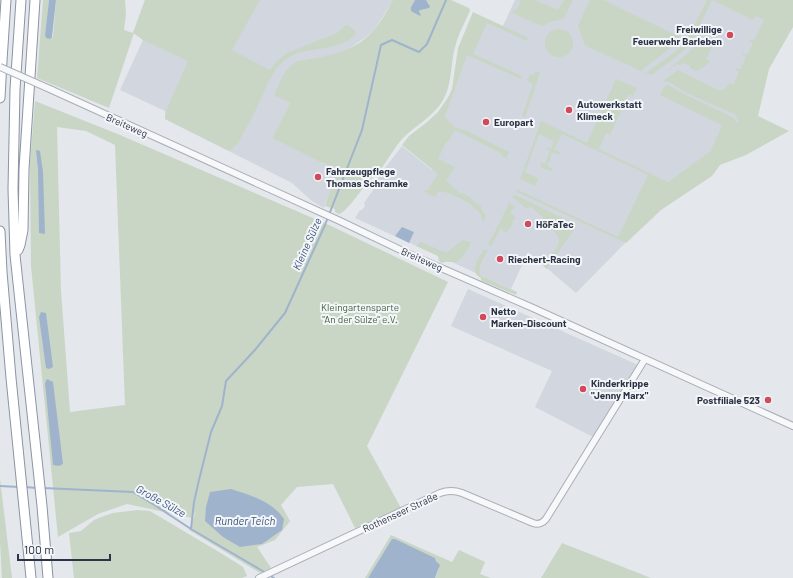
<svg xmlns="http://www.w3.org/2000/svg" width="793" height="578" font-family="Barlow,sans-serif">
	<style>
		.built { fill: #d2d6de }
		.green { fill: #c9d6c5; fill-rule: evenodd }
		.water { fill: #9fb4cc }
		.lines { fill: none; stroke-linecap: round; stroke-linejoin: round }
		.stream { stroke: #9fb4cc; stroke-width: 2 }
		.tertiary-casing { stroke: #a9aeb7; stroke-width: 8 }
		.motorway-casing { stroke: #8b94a3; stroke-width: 11 }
		.tertiary { stroke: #f7f8fa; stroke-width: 6 }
		.motorway { stroke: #fff; stroke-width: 9 }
		.tertiary-bridge-casing { stroke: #a9aeb7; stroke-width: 8; stroke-linecap: butt }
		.tertiary-bridge { stroke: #f7f8fa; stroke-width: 6 }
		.poi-dot { fill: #d1495b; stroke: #f4f6f9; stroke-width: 1.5 }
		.labels { text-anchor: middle; stroke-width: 4; stroke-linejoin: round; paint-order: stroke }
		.poi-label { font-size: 10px; font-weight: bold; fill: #2b3445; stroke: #f4f6f9; text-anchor: start }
		.street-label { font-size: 10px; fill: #2b3445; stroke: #f4f6f9 }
		.park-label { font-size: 10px; fill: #3f6138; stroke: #f4f6f9 }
		.water-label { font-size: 11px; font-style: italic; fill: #34527a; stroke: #f4f6f9 }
	</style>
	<rect width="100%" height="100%" fill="#e4e7ec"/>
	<path class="built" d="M145,0H393L380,21L372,32L366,37L350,48L337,54L324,57L274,94L290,103L272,138L318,161L339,168L324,208L312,201L292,183L165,119V111L120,90L143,40L133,33Z
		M515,0H789L739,121L724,148L683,172L656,190L646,207L654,217L633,235L576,293L528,252L511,289L355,218L360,210H362L365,206L364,203L378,183L375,181L402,146L432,170L445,117L467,54L485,18L503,26Z
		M468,289L638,365L593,437L535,407L552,371L451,326Z"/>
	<path class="green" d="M43,0H49L45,35L53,37L56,0H125L126,14L124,30L133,33L145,0H260L232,50L270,70L277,61L287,53L337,33L346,25H348L356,32C346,52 305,46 289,57C273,67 266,88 258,105C252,118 245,130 238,143L231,150H227L165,119L166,111L188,61L143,40L134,33L109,108L37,78Z
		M393,0H415L411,7L419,12L421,10L426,9L430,5L426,0H451L469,8L470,10C466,21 459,32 456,44C450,62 453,83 443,100C435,115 415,126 403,138C394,148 388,160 380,170C376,174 372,177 369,181C364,186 345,215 338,214C337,213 336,212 335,212V209L325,206L338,168L318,161L272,138L290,103L274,95C281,81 283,69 298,61C324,57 353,53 372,32C381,22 387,11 393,0Z
		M518,0H535L558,10L564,0H573L565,16L563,19L550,22L543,26L534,23L513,13V9L516,10L521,2Z
		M590,0H603L680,37L679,41L641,71L586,46L584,43L581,34L578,26Z
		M707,0H793V27L769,69L758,116L789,131L746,155L720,165L712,176L661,210L626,243L517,192L516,189L618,237L648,175L562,134L554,149L561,153L560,155L552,152L550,157L551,158L547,166L553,169L551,171C547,170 542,169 540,165L541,162L545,164L550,151L546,149V147L551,149L554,141L539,134L525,172L538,178L535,186L520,179L541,121L587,143L616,79L637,88L633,96L629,94L610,135L606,133L599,149L668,182L711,151L722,125L660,95L665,86L668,85L686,95L734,118L737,123L739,121L736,115L687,93L669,82H663V81L678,70L718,90C724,91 726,88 729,83L733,85L739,72L735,70L736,68L740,70L746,57L743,55V53L747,55L753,43L749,41L751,39L754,40L764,20L755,16L753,20L712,0L691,43L682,52L652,75L646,73L684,45Z
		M473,12L528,38L527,41L487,23L473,54L522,76L521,79L467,55L445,117L454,127L467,131L509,152L506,158L502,156V154L455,130L448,142H446L438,159L455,167L446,181L461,194L464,193L467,196L472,198L473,201L481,206L482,211L486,215L483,223L480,213L468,202L448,193L439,191L438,192L435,197L424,192L425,190L427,191L438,174L402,145L409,136L426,123L438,112L449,96L452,89L458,48Z
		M545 43a14 14 0 1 1 28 0a14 14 0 1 1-28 0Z
		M705,40L713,45L706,59L710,61L708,64L697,71L690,68V66L684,63L680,65L677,64L669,70H668L688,53L699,42Z
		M536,71L540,73L525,117L522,116L533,84L527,81L530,74L534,75Z
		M35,101L120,135L329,225L448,282L367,446L401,508L355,528L333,484L297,487L281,505L290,521L275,540L257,547L271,568L260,573L189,530L196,511L192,518L127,504L98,514L58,537L53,487L31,266L30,163ZM57,127L86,131L115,145L125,405L70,412L61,291Z
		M515,195L577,225L547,269L539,262L541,259L545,260C551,255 563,244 558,236C555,231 545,225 541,221L543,217L530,206L527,209L512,197L513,196Z
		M509,203L515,207L510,213L516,218L512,222L513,224L506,233L501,228L491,246L488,244L498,226Z
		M463,240L471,242V243C467,250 462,263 452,262C448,262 446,261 442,263L439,261L438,256L416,246L419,243L421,242L444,252H447Z
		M484,249L488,251C483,258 478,266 480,275L517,292L516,295L482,281L481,280V278C468,271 479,258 484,249Z
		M0,479L12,578H2L0,542Z
		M138,510L150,511L155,514L224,555L243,567L247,576L242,578H74L69,533L81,531L94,520L104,516L113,513Z
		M391,535L452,562L459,550L485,562L480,574L491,578H435C439,570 441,567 435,559L390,542L368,578H365Z
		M562,543L651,578H541Z"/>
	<path class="water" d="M49,0H56L52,37L50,39L46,38L45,35Z
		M415,0H426L430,6L429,8L421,10L419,11L421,16L418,15L411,11V7Z
		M36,150L40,151L43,172L45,234L39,233L38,169Z
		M402,227L414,232L409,243L395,236Z
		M41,312L46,313L53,367L49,369L46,368L39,317Z
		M47,379L53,382L63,464L59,466L53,465L45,383Z
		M231,489C250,495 272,501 284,519L282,530L262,544L240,547L223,537L205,521L206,507L210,492Z
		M392,539H395L435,558L436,561L440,565L435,578H368L390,542Z"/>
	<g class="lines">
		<path class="stream" d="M0,486L19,487
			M25,487L37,488
			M43,488L133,492L156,506L191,529L266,573
			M191,529L194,502L199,480L211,432L222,406L226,381L254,351L285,313L325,225L362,130L381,45L392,40L419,52L427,44L446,0
			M269,575L274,578"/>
		<defs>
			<path id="tertiary" d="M52,90L340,221L409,254L533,308L793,426
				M259,578L440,493C448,490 454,490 462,493L533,523C538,525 543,523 546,519L645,359"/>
			<path id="motorway" d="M21,0L15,89L13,189L15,255L42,506L48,578
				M0,98L2,61L6,0
				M0,231L2,272L11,378L31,578
				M18,250L20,245L23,230L24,169L35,0"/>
		</defs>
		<use href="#tertiary" class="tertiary-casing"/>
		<use href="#motorway" class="motorway-casing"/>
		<use href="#tertiary" class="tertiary"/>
		<use href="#motorway" class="motorway"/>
		<defs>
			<path id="tertiary-bridge" d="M0,67L52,90"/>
		</defs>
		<use href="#tertiary-bridge" class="tertiary-bridge-casing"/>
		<use href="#tertiary-bridge" class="tertiary-bridge"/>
	</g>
	<g class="poi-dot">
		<circle cx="730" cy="35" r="4"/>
		<circle cx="569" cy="110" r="4"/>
		<circle cx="486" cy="122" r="4"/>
		<circle cx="318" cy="177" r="4"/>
		<circle cx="528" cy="224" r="4"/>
		<circle cx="500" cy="259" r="4"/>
		<circle cx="483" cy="317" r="4"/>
		<circle cx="583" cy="389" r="4"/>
		<circle cx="768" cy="400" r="4"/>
	</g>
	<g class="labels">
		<g class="poi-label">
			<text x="722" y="33" text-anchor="end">Freiwillige<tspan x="722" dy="12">Feuerwehr Barleben</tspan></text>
			<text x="577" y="108">Autowerkstatt<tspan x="577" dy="12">Klimeck</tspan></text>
			<text x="494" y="126">Europart</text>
			<text x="326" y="175">Fahrzeugpflege<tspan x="326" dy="12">Thomas Schramke</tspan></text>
			<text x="536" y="228">HöFaTec</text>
			<text x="508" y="263">Riechert-Racing</text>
			<text x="491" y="315">Netto<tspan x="491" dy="12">Marken-Discount</tspan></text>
			<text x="591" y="387">Kinderkrippe<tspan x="591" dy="12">"Jenny Marx"</tspan></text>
			<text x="760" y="404" text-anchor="end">Postfiliale 523</text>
		</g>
		<g class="street-label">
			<text transform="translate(127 125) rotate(24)" y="4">Breiteweg</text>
			<text transform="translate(422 259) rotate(24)" y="4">Breiteweg</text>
			<text transform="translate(400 512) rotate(-25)" y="4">Rothenseer Straße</text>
		</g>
		<g class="park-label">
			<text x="360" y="311">Kleingartensparte<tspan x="360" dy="12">"An der Sülze" e.V.</tspan></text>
		</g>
		<g class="water-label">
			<text transform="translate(307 244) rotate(-66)" y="4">Kleine Sülze</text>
			<text transform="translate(161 501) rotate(29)" y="4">Große Sülze</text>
			<text x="245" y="525">Runder Teich</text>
		</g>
	</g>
	<path d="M18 554v6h92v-6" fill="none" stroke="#2b3445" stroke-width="2"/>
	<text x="24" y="554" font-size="12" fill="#2b3445" stroke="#f4f6f9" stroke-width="3" paint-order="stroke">100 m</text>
</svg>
